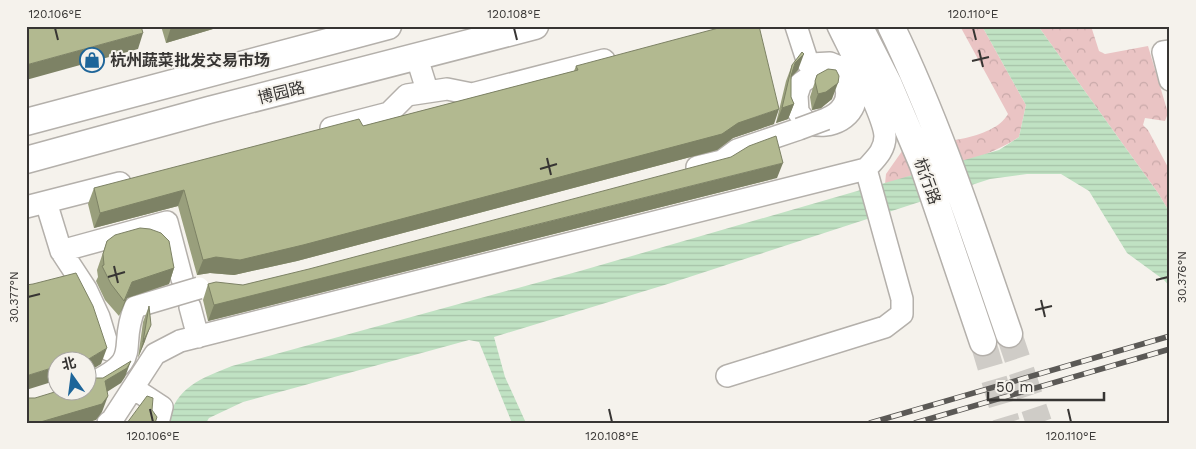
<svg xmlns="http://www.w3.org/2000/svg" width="1196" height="449" font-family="'Work Sans','Noto Sans SC',sans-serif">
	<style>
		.forest { fill: url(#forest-crowns) }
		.water { fill: url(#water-rules) }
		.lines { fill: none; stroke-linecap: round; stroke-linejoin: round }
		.major-tunnel { stroke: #cfccc7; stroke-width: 26; stroke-dasharray: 26 13; stroke-linecap: butt }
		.minor-casing { stroke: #b4b0ab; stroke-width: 24 }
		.major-casing { stroke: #b4b0ab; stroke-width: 29 }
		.minor { stroke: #fff; stroke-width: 21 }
		.major { stroke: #fff; stroke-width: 26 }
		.rail-casing { stroke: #5b5956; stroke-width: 5.5 }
		.rail { stroke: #f5f2ec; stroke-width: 4; stroke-dasharray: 11; stroke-linecap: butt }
		.minor-bridge-casing { stroke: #b4b0ab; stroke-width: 24; stroke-linecap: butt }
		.minor-bridge { stroke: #fff; stroke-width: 21 }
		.wall { fill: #999f7c }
		.shaded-wall { fill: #7d8265 }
		.building { fill: #b2b990; stroke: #7d8265 }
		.ticks { fill: none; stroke: #373533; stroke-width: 2 }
		.labels { text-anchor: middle; stroke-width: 4; stroke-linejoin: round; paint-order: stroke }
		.poi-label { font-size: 16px; font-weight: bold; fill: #373533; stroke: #f5f2ec; text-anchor: start }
		.street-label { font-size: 16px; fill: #373533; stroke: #f5f2ec }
		.neatline { fill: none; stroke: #373533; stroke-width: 2 }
		.ticks-label { font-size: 12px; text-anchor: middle; fill: #373533 }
	</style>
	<defs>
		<pattern id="forest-crowns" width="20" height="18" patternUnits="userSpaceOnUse" patternTransform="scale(1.25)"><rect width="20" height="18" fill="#eac4c4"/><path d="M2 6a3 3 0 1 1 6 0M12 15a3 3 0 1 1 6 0" fill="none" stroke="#c9a9a9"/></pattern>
		<pattern id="water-rules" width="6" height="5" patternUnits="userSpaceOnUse" patternTransform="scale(1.25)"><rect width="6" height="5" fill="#c0e2c3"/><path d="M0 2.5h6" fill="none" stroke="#a6c2a8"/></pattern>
	</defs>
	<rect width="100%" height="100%" fill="#f5f2ec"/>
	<path class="forest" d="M960,26H982L1026,105L1019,137C980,162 931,171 885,184L886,174L907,144C933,144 994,140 1008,114Z
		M1038,26H1091L1099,51L1105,54L1148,46L1168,113L1165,121L1145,118L1143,125L1148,130L1170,171V213L1158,193Z"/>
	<path class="water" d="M982,26H1038L1158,193L1170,213V287L1164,280L1127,253L1089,191L1061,174H1027L990,179L671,283L494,337L505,377L526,423H512L479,342L469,340L243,402L209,418L206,423H168C175,387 202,378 232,366L580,271L999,150L1019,137L1026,105Z"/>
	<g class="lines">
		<path class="major-tunnel" d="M1009,334L1039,423
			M983,342L1007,423"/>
		<defs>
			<path id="minor" d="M796,26L808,63L811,64L830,63L847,70C850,77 854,85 855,92C859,117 829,131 809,123C804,121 801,115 798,112L797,95L801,83C807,79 814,73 821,72C846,67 861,105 826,119
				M1170,51L1163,52L1170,80
				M417,58L427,90
				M331,128L389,113L407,95L447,89L472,94L604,60
				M697,167L722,161L737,150L799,129
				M46,202L61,251L86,289L99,317L109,350
				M26,207L120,183
				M61,251L167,222L182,279
				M190,307L198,337
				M727,376L885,327L902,314V299L866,169
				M133,388L162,407L158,423
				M108,423L112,420L155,354L180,341L866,169C875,159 885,151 885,136C884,115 849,49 838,26"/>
			<path id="major" d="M859,26L889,85L923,165L983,342
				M891,26C939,125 973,230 1009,334
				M26,122L388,26
				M26,160L209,110L535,26"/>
		</defs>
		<use href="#minor" class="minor-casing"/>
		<use href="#major" class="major-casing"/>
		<use href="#minor" class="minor"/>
		<use href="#major" class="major"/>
		<defs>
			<path id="rail" d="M870,423L1170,336
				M915,423L1170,349"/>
		</defs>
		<use href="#rail" class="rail-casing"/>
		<use href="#rail" class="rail"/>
		<defs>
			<path id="minor-bridge" d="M799,129L826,119
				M92,383C145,357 117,350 135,307L199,288"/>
		</defs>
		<use href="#minor-bridge" class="minor-bridge-casing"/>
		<use href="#minor-bridge" class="minor-bridge"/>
	</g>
	<path class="wall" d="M161,26H223L166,43Z
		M792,65L798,70L791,77V97L794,104L788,119L776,123L786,81Z
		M576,66L774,124L733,138L717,150L297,261L234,275L210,273L197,275L178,206L94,228L88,204L94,188L363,126L574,71Z
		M817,75L832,99L821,108L812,110L810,97Z
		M777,178L208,321L203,300L208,284L243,285Z
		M107,241L174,268L169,284L127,298L119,316L105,300L96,281L98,277L97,270Z
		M149,306L145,341L138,358L143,322Z"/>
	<path class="shaded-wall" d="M175,26H223L166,43L171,27Z
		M143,33L138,49L26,80V65Z
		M804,54L798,70L789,79L795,63Z
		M838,83L832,99L821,108L812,110L818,94Z
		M794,104L788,119L776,123L782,108Z
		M779,109L774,124L733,138L717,150L297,261L234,275L210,273L197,275L203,260L738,123Z
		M783,163L777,178L208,321L214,305Z
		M184,190L178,206L94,228L100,213Z
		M174,268L169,284L127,298L119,316L132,282Z
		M151,325L145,341L138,358L143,342Z
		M107,348L101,364L88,372L87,360Z
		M131,361L125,377L121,383L99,397L105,381Z
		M58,366V380L26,390V376Z
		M108,396L102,412L96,420L86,423H37Z"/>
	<path class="building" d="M26,26H141L143,33L26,65Z
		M726,26H759L779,109L738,123L722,134L303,245L240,260L216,257L203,260L184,190L100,213L94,188L359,119L363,126L578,70L576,66Z
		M802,52L804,54L795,63L791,76V97L794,104L782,108L792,65Z
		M828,69L836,70L839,76L838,83L826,92L818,94L815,81L817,75Z
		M776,136L783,163L214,305L208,284L216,282L243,285L309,269L731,157L749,146Z
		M140,228L150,229L161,233L169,241L174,268L132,282L124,301L111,284L102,266L104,265L103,254L107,241L115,235Z
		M76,273L93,306L107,348L87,360V362H58V366L26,376V285L33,284Z
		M149,306L151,325L143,342Z
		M131,361L127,368L105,381L108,396L102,404L37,423H26V397L28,398H35L58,391L88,392V374L92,378H103Z
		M147,396L153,398L152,410L157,417L155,423H127Z"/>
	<path class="ticks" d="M55,28L58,40M514,28L517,40M973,28L976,40M979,50L983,67M972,61L989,57M547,158L551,175M540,169L557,164M114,266L118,283M108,277L125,272M1156,280L1168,277M28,297L40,294M1041,300L1045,317M1035,310L1052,306M150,409L153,422M609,409L612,422M1068,409L1071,422"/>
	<defs>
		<symbol id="shop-ring" viewBox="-11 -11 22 22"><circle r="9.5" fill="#f5f2ec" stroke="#1e6599" stroke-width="1.5"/><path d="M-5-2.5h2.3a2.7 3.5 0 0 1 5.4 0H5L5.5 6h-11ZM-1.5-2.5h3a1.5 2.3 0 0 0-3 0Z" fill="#1e6599"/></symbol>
	</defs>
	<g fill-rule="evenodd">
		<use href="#shop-ring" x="78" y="46" width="28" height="28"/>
	</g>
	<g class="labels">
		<g class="poi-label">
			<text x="110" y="66">杭州蔬菜批发交易市场</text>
		</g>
		<g class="street-label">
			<text transform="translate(281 92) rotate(-14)" y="6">博园路</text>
			<text transform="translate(928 181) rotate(70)" y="6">杭行路</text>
		</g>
	</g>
	<rect width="1196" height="449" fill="none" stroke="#f5f2ec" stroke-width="55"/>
	<g transform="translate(72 376) rotate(346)"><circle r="24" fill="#f5f2ec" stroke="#a9a6a2"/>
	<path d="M0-4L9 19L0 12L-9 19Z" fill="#1e6599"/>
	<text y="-8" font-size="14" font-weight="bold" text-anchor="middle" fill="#373533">北</text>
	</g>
	<path d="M988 392v8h116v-8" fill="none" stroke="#373533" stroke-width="2.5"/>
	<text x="996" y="392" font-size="15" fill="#373533" stroke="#f5f2ec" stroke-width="4" paint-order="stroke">50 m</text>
	<rect x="28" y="28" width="1140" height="394" class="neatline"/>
	<g class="ticks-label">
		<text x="55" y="18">120.106°E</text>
		<text x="514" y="18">120.108°E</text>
		<text x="973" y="18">120.110°E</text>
		<text transform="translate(1182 277) rotate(-90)" y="4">30.376°N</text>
		<text transform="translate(14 297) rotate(-90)" y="4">30.377°N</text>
		<text x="153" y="440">120.106°E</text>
		<text x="612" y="440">120.108°E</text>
		<text x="1071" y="440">120.110°E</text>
	</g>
</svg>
